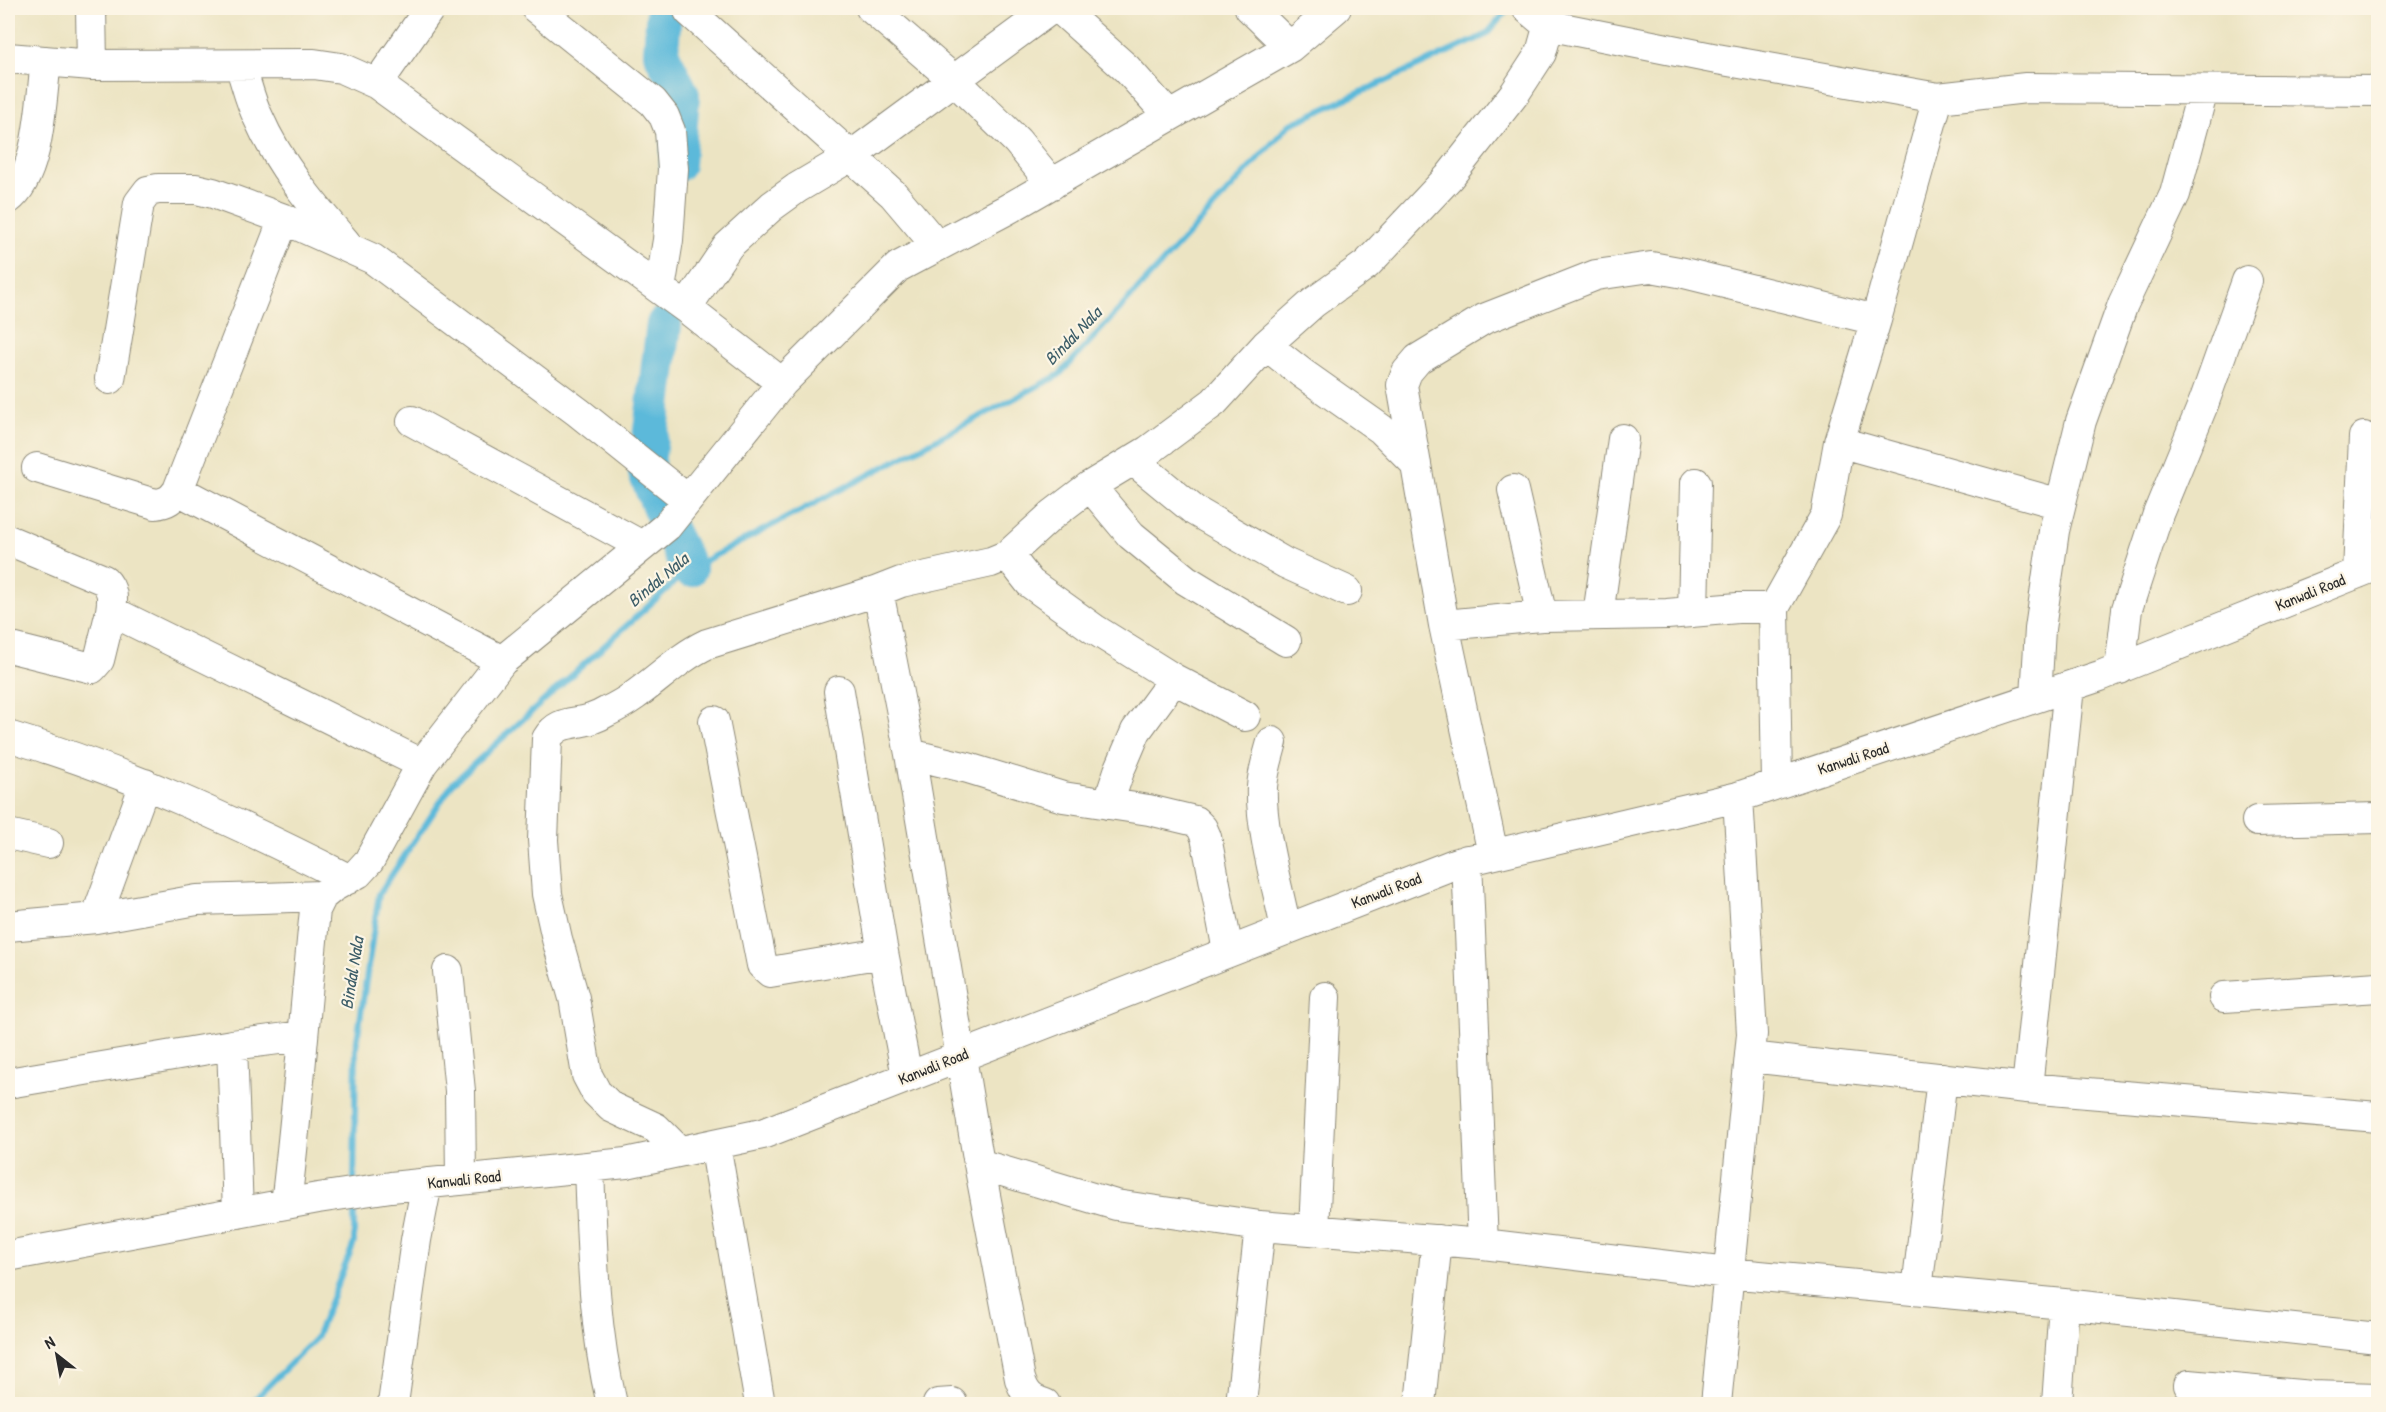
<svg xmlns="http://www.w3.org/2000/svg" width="2386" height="1412" font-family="'Patrick Hand',sans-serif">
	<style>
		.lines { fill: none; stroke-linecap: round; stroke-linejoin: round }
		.stream { stroke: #5cb9da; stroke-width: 6 }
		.river { stroke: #5cb9da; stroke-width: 36 }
		.minor-casing { stroke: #8c8877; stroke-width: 32 }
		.minor { stroke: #fff; stroke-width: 30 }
		.labels { text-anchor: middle; stroke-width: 4.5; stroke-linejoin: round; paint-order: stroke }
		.street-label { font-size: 16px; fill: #2b2b2b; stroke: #fcf5e5 }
		.water-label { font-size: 18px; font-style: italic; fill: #3c5d68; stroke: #fcf5e5 }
	</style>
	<rect width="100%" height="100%" fill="#fcf5e5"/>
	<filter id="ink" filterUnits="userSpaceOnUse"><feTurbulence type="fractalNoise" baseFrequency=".0167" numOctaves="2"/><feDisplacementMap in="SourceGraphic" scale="12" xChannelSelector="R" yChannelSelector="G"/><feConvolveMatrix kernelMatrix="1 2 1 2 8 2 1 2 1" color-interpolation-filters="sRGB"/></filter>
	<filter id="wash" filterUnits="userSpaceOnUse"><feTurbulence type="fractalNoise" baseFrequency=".008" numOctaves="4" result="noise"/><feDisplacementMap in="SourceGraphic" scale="24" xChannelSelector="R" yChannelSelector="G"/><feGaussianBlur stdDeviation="1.35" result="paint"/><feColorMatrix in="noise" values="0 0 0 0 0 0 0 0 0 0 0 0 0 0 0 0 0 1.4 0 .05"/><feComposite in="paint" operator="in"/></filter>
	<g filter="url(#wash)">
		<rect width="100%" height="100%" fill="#ece4c3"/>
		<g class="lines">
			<path class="stream" d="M354,1185L356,1047L379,894L453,783L689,569L1059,375L1289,125L1486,35L1509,8
				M250,1404L316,1338L354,1243V1202"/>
			<path class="river" d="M664,8L661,53L682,95L677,164
				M647,463L664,324
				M646,473L665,520
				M670,531L689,569"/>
		</g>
	</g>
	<g filter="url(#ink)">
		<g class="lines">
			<defs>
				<path id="minor" d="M91,8L92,65
					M536,8L653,102L664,116L670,131L673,169L668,240L660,289
					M871,8L953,79L1017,141L1052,184
					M1059,8L1127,69L1169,116
					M1250,8L1290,47
					M1527,8L1540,19L1562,28L1717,59L1938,98L2026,88L2378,91
					M689,11L893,194L937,246
					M8,58L92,65L314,64L341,68L377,84L686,308L782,383
					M240,65C246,82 250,101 258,117C279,165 311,203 345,242
					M377,84L430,8
					M8,199C40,176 41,98 46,61
					M686,308L728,246L772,206L797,188L851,156L1052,8
					M1266,345L1303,374L1381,429L1416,464
					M110,379L139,203L148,191L158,189H196L213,193L284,219L373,259L578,412L688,500
					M412,421L642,546
					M1839,442L2060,504
					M1133,460L1195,511L1285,563L1347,591
					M37,468L155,504C167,503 172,499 178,490L284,219
					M1090,486L1131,535L1186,580L1286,641
					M178,490L502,661
					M1513,490L1542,616
					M8,540L104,580C113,589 113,598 111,611L422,764
					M1008,555L1030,583L1094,629L1174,679L1245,716
					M2358,573L2364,437
					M1693,612L1696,483
					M1598,615L1623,439
					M1444,625L1542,616L1667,614L1738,608H1774
					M8,647L92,668L99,660L111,611
					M2120,669L2127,609L2158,514L2204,402L2247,281
					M839,691L882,947L907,1076
					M2036,697L2040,629L2054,531L2081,421L2123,304L2175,194L2203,90
					M714,721L762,965L770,972L883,953
					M8,736C126,771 238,823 348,879
					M1272,742C1268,757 1263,772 1262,787C1260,828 1278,888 1286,929
					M910,754L968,768L1063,797L1149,810L1195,821L1202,828L1206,837L1228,951
					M1777,783L1774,608L1826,515L1839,442L1876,320L1938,98
					M1108,804L1119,771L1136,731L1174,679
					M2257,821L2378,818
					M8,834L48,843
					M1493,854L1444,625L1402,385L1407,372L1418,359L1484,319L1596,275L1651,267L1684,273L1876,320
					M1467,860L1483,1244
					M96,918L145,784
					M8,926L96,918L197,900L322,896
					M448,971L460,1091L461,1180
					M2224,997L2378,987
					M232,1045L238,1213
					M1750,1057L2027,1088L2378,1117
					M8,1083L232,1045L302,1036
					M2027,1088L2069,687
					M715,1144L760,1404
					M679,1151L656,1128L611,1107L596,1092L587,1075L574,998L557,939L547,894L543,840L547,739C558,720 573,725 591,719C597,717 603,714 608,711C645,694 671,661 707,644L878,591
					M979,1164L1116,1205L1260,1226L1483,1244L1728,1273L2064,1304L2378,1338
					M589,1167C592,1247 593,1325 612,1404
					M286,1204C298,1106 305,1008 315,910L322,896L333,887L358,873L369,861L422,764L502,661L667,526L782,383L898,267L1006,210L1290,47L1336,8
					M1314,1230L1325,997
					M8,1256L318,1198L391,1187L626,1163L762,1134L1457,863L1738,797L2100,676L2378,565
					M1917,1290L1942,1078
					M2189,1385L2312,1396L2378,1398
					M393,1404L416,1240L427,1183
					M938,1404L952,1403
					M1045,1404C1030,1399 1025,1394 1020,1379L979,1164L910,754L878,591L901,582L991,562L1008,555L1052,515L1090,486L1148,451L1214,402L1266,345L1313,303L1367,264L1449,177L1515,93L1541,53L1549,24
					M1241,1404L1260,1226
					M1420,1404L1437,1240
					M1716,1404L1752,1034L1738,797
					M2057,1404L2064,1304"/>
			</defs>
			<use href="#minor" class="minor-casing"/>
			<use href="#minor" class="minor"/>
		</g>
	</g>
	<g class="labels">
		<g class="street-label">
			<text transform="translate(2310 592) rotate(-22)" y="6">Kanwali Road</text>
			<text transform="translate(1853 758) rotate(-18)" y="6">Kanwali Road</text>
			<text transform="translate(1386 890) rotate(-21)" y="6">Kanwali Road</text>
			<text transform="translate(933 1066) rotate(-22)" y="6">Kanwali Road</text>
			<text transform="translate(464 1179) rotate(-6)" y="6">Kanwali Road</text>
		</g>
		<g class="water-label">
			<text transform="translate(1073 336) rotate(-46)" y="6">Bindal Nala</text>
			<text transform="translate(658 580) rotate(-40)" y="6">Bindal Nala</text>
			<text transform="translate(352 973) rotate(-81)" y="6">Bindal Nala</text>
		</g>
	</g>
	<rect width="2386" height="1412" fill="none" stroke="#fcf5e5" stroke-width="30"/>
	<g transform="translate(57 1355) rotate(329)" stroke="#fcf5e5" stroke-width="4.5" paint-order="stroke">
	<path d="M0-4.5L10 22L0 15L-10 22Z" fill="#2b2b2b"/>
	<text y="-9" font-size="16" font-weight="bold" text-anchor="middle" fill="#2b2b2b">N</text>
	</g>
</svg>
